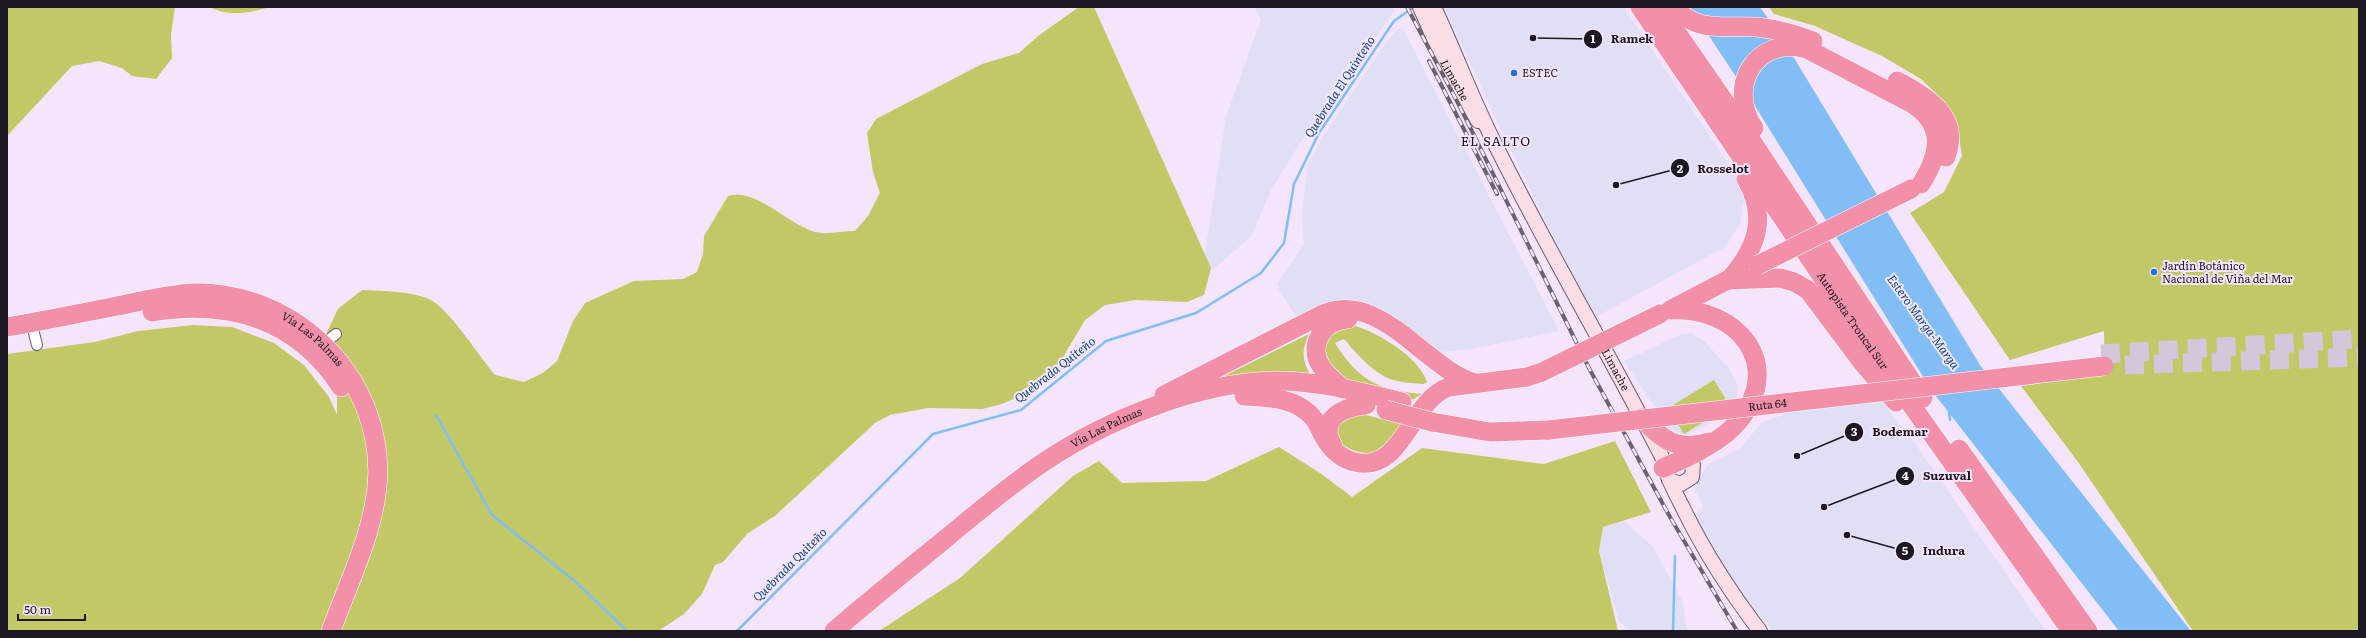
<svg xmlns="http://www.w3.org/2000/svg" width="2366" height="638" font-family="Literata,serif">
	<style>
		.industrial { fill: #e1dff5 }
		.green { fill: #c2c866 }
		.water { fill: #81bef6 }
		.lines { fill: none; stroke-linecap: round; stroke-linejoin: round }
		.stream { stroke: #81bef6; stroke-width: 2.5 }
		.highway-tunnel { stroke: #d4c6db; stroke-width: 19; stroke-dasharray: 19 10; stroke-linecap: butt }
		.street-casing { stroke: #6b5b74; stroke-width: 12 }
		.secondary-casing { stroke: #6b5b74; stroke-width: 16 }
		.highway-casing { stroke: #fff; stroke-width: 20 }
		.street { stroke: #fff; stroke-width: 10 }
		.secondary { stroke: #fbdee5; stroke-width: 14 }
		.highway { stroke: #f390a9; stroke-width: 19 }
		.rail-casing { stroke: #6b6270; stroke-width: 4 }
		.rail { stroke: #f4e5fc; stroke-width: 2.5; stroke-dasharray: 8; stroke-linecap: butt }
		.highway-bridge-casing { stroke: #fff; stroke-width: 20; stroke-linecap: butt }
		.highway-bridge { stroke: #f390a9; stroke-width: 19 }
		.poi-dot { fill: #256fda; stroke: #f4e5fc; stroke-width: 1.5 }
		.labels { text-anchor: middle; stroke-width: 4; stroke-linejoin: round; paint-order: stroke }
		.poi-label { font-size: 11px; fill: #1d1721; stroke: #f4e5fc; text-anchor: start }
		.street-label { font-size: 11px; fill: #1d1721; stroke: #f4e5fc }
		.water-label { font-size: 12px; font-style: italic; fill: #104b78; stroke: #f4e5fc }
		.quarter-label { font-size: 13px; letter-spacing: 1px; fill: #1d1721; stroke: #f4e5fc }
		.leader { fill: none; stroke: #1d1721; stroke-width: 1.5 }
		.callout-dot { fill: #1d1721; stroke: #f4e5fc; stroke-width: 1.5 }
		.mark-label { font-size: 12px; text-anchor: middle; font-weight: bold; fill: #fff }
		.callout-label { font-size: 12px; text-anchor: middle; font-weight: bold; fill: #1d1721; stroke: #f4e5fc; stroke-width: 4; stroke-linejoin: round; paint-order: stroke }
	</style>
	<rect width="100%" height="100%" fill="#f4e5fc"/>
	<path class="industrial" d="M1255,7H1392L1394,11L1342,87L1300,143L1271,190L1251,237L1212,270L1204,260L1226,116L1261,20Z
		M1624,7L1742,184L1744,200L1740,224L1725,247L1594,318L1501,130L1445,8Z
		M1402,27L1559,331L1472,349L1442,352L1414,331L1386,313L1300,322L1280,292L1277,283L1304,245L1302,216L1307,166L1324,135L1384,45L1395,32Z
		M1691,333L1704,341L1730,370L1738,386L1736,401L1725,415L1686,435L1669,429L1624,361L1682,334Z
		M1867,383L1914,442L2046,631H1772L1734,581L1709,543L1695,514L1702,510V504L1694,489L1707,465L1741,448L1761,423Z
		M1624,521L1653,547L1683,602L1687,631H1631L1619,621L1599,551L1603,527Z"/>
	<path class="green" d="M7,7H175L171,34L172,58L156,79L132,76L122,68L99,61L72,66L7,136Z
		M210,7H269C252,13 226,17 210,7Z
		M1079,7H1094L1211,268L1204,295L1187,302L1136,300L1105,305L1085,320L1062,359L1039,388L1002,404L982,409L928,408L890,415L875,423L776,515L747,534L723,562L715,565L702,594L684,614L658,631H7V354L95,342L138,331L193,325L232,327L274,343L304,365L329,397L337,415V396L327,332L338,309L362,290C380,291 419,291 434,302C453,315 479,356 495,375L524,382L543,373L557,361L573,321L585,303L634,281L683,279L697,272L703,254L704,236L728,196C759,187 790,229 821,233C831,234 844,231 855,231L868,216L880,193L873,172L867,133L876,119L982,64L1019,53L1038,36Z
		M1769,7H2359V631H2193L2078,462L2021,386L2105,374L2104,331L2010,360L1910,213L1944,192L1962,156L1958,130L1945,102L1921,79L1882,56L1815,26L1774,14Z
		M1349,324C1375,331 1417,354 1427,382L1424,384C1415,383 1405,383 1397,381C1375,376 1358,355 1344,339L1335,343C1359,381 1378,390 1422,394L1412,400L1363,389L1341,380L1324,361L1328,330Z
		M1309,334C1301,351 1302,360 1311,376L1194,391Z
		M1714,380L1730,406L1684,434L1668,408Z
		M1362,414L1401,424C1395,432 1389,443 1381,449C1368,458 1348,450 1337,441L1338,421Z
		M1615,441L1651,512L1603,527L1599,551L1618,631H879L960,578L1073,476L1099,461L1122,483L1206,481L1279,447L1320,473L1352,497L1422,448L1544,464Z"/>
	<path class="water" d="M1690,7H1760L1785,43L1980,365L2191,631H2119L1932,391L1750,98Z"/>
	<g class="lines">
		<path class="stream" d="M1949,411L1950,420
			M436,415L492,515L577,583L627,631
			M737,631L933,434L1021,410L1106,341L1196,313L1261,273L1284,243L1294,184L1319,133L1394,21L1414,7
			M1673,631L1675,556"/>
		<path class="highway-tunnel" d="M2101,354L2359,339
			M2125,365L2359,357"/>
		<defs>
			<path id="street" d="M34,333L37,345
				M323,344L336,334"/>
			<g id="secondary">
				<path id="s1" d="M1420,7L1445,64L1478,121"/>
				<path id="s2" d="M1434,7C1456,54 1474,104 1498,150C1550,254 1609,354 1662,457C1666,476 1675,492 1684,510C1705,553 1731,593 1760,631"/>
				<path d="M1669,480L1681,484L1692,477L1693,465L1681,450"/>
			</g>
			<g id="highway">
				<path id="s3" d="M1640,7L1850,318L2071,631"/>
				<path d="M1659,7L1747,134L1923,398"/>
				<path d="M1673,7C1699,34 1724,25 1757,27C1776,29 1795,34 1813,41"/>
				<path d="M1897,81C1927,97 1961,116 1946,157"/>
				<path d="M1754,128C1726,86 1756,35 1807,49L1911,103C1946,125 1940,154 1921,184"/>
				<path d="M1729,280L1780,278L1794,282L1808,290L1862,362L1896,402"/>
				<path d="M1729,280C1757,248 1768,217 1746,179"/>
				<path d="M1672,309L1739,274"/>
				<path d="M152,312C228,299 297,319 341,387"/>
				<path id="s4" d="M7,327C42,321 77,314 112,307C139,302 167,294 194,293C298,291 387,382 377,487C372,536 348,584 331,631"/>
				<path d="M1343,389C1336,382 1326,375 1321,366C1307,345 1324,320 1348,319"/>
				<path d="M1164,395L1321,315C1380,288 1425,369 1475,383"/>
				<path d="M1244,396C1269,397 1298,398 1314,419C1320,427 1322,436 1328,443C1333,452 1345,460 1355,462C1403,474 1410,400 1449,387L1527,377L1542,372"/>
				<path d="M1642,418C1662,440 1678,452 1709,442"/>
				<path d="M1432,422L1490,432L1549,430"/>
				<path d="M1333,446C1317,418 1344,407 1366,405"/>
				<path d="M1959,449L2088,631"/>
				<path d="M1663,468C1687,458 1721,442 1738,422C1786,364 1737,306 1670,310"/>
				<path id="s5" d="M834,631C870,600 907,570 944,540C977,513 1009,485 1044,462C1108,419 1199,382 1277,381C1320,381 1361,392 1402,402"/>
			</g>
		</defs>
		<use href="#street" class="street-casing"/>
		<use href="#secondary" class="secondary-casing"/>
		<use href="#highway" class="highway-casing"/>
		<use href="#street" class="street"/>
		<use href="#secondary" class="secondary"/>
		<use href="#highway" class="highway"/>
		<defs>
			<path id="rail" d="M1407,7L1459,105L1590,370L1670,517L1737,631
				M1429,61L1497,194"/>
		</defs>
		<use href="#rail" class="rail-casing"/>
		<use href="#rail" class="rail"/>
		<defs>
			<g id="highway-bridge">
				<path d="M1758,265L1911,189"/>
				<path d="M1542,372L1660,314"/>
				<path d="M1386,410L1432,422"/>
				<path id="s6" d="M1549,430L2104,366"/>
			</g>
		</defs>
		<use href="#highway-bridge" class="highway-bridge-casing"/>
		<use href="#highway-bridge" class="highway-bridge"/>
	</g>
	<g class="poi-dot">
		<circle cx="1514" cy="73" r="4"/>
		<circle cx="2154" cy="272" r="4"/>
	</g>
	<g class="labels">
		<g class="poi-label">
			<text x="1522" y="77">ESTEC</text>
			<text x="2162" y="270">Jardín Botánico<tspan x="2162" dy="13">Nacional de Viña del Mar</tspan></text>
		</g>
		<g class="street-label">
			<text dy="4" stroke="none"><textPath href="#s1" startOffset="81">Limache</textPath></text>
			<text dy="4" stroke="none"><textPath href="#s3" startOffset="379">Autopista Troncal Sur</textPath></text>
			<text dy="4" stroke="none"><textPath href="#s4" startOffset="321">Vía Las Palmas</textPath></text>
			<text dy="4" stroke="none"><textPath href="#s2" startOffset="406">Limache</textPath></text>
			<text dy="4" stroke="none"><textPath href="#s6" startOffset="220">Ruta 64</textPath></text>
			<text dy="4" stroke="none"><textPath href="#s5" startOffset="341">Vía Las Palmas</textPath></text>
		</g>
		<g class="water-label">
			<text transform="translate(1340 87) rotate(-57)" y="4">Quebrada El Quinteño</text>
			<text transform="translate(1923 322) rotate(54)" y="4">Estero Marga-Marga</text>
			<text transform="translate(1055 370) rotate(-38)" y="4">Quebrada Quiteño</text>
			<text transform="translate(790 565) rotate(-45)" y="4">Quebrada Quiteño</text>
		</g>
		<g class="quarter-label">
			<text x="1496" y="146">EL SALTO</text>
		</g>
	</g>
	<path class="leader" d="M1533 38L1593 39M1616 185L1680 168M1797 456L1854 432M1824 507L1905 476M1847 535L1905 551"/>
	<g class="callout-dot">
		<circle cx="1533" cy="38" r="4"/>
		<circle cx="1616" cy="185" r="4"/>
		<circle cx="1797" cy="456" r="4"/>
		<circle cx="1824" cy="507" r="4"/>
		<circle cx="1847" cy="535" r="4"/>
		<circle cx="1593" cy="39" r="10"/>
		<circle cx="1680" cy="168" r="10"/>
		<circle cx="1854" cy="432" r="10"/>
		<circle cx="1905" cy="476" r="10"/>
		<circle cx="1905" cy="551" r="10"/>
	</g>
	<g class="mark-label">
		<text x="1593" y="43">1</text>
		<text x="1680" y="173">2</text>
		<text x="1854" y="436">3</text>
		<text x="1905" y="480">4</text>
		<text x="1905" y="555">5</text>
	</g>
	<g class="callout-label">
		<text x="1632" y="43">Ramek</text>
		<text x="1723" y="173">Rosselot</text>
		<text x="1900" y="436">Bodemar</text>
		<text x="1947" y="480">Suzuval</text>
		<text x="1944" y="555">Indura</text>
	</g>
	<rect width="2366" height="638" fill="none" stroke="#1d1721" stroke-width="16"/>
	<path d="M18 614v6h67v-6" fill="none" stroke="#1d1721" stroke-width="2"/>
	<text x="24" y="614" font-size="12" fill="#1d1721" stroke="#f4e5fc" stroke-width="3" paint-order="stroke">50 m</text>
</svg>
